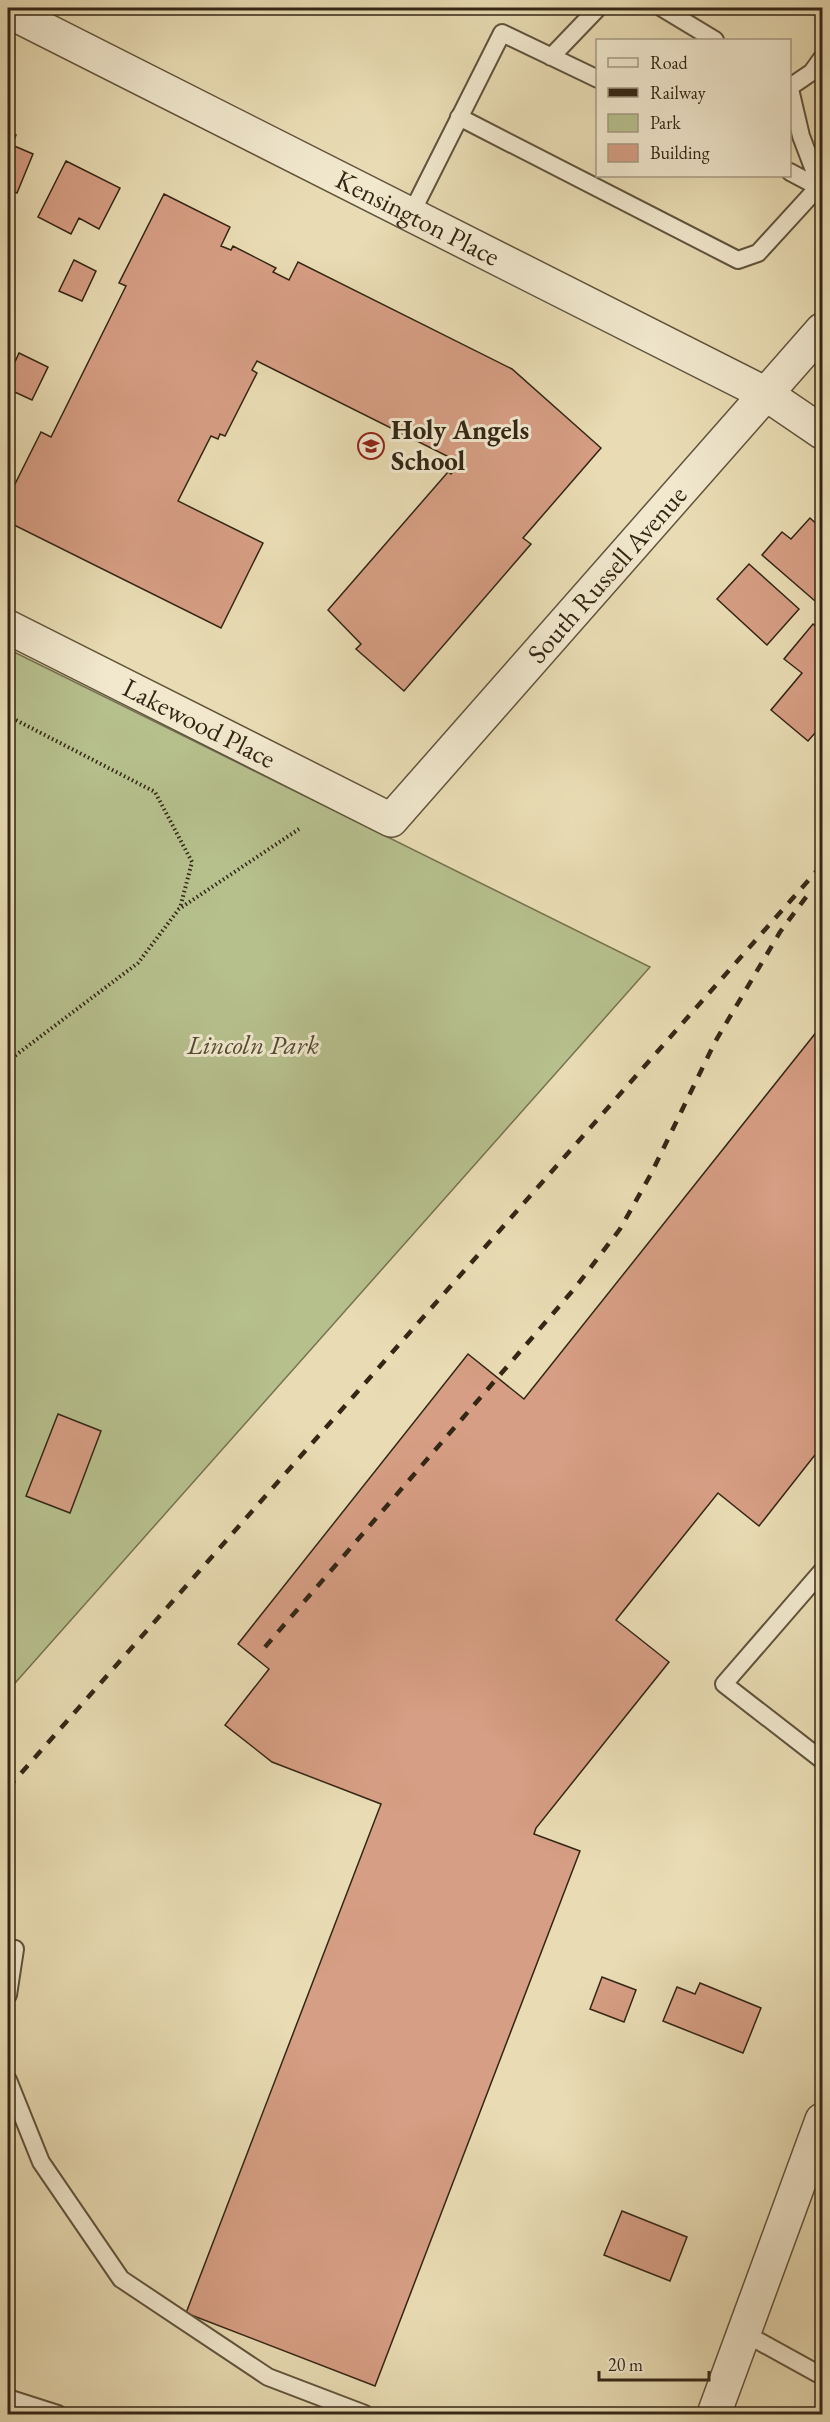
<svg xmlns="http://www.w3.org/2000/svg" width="830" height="2422" font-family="'EB Garamond',serif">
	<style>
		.green { fill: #b6c08d; stroke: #757351; stroke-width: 1.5 }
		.building { fill: #d69e84; stroke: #342615; stroke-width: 1.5 }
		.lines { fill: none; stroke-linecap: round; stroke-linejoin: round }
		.service-casing { stroke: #61543d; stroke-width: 20 }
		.minor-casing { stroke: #61543d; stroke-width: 36 }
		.path { stroke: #342615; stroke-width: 4; stroke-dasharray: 1.5 3; stroke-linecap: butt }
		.service { stroke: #f1e8ce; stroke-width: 16 }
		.minor { stroke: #f1e8ce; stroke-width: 33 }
		.rail { stroke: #342615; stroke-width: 4.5; stroke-dasharray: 10 10; stroke-linecap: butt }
		.labels { text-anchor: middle; stroke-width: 6; stroke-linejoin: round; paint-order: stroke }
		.street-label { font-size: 27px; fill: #342615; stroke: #f1e8ce }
		.poi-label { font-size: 27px; font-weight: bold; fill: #342615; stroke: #f1e8ce; text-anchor: start }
		.park-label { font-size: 27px; font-style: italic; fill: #544c33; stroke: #f1e8ce }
	</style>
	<rect width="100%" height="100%" fill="#e9dcb4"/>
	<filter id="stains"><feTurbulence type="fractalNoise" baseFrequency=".00333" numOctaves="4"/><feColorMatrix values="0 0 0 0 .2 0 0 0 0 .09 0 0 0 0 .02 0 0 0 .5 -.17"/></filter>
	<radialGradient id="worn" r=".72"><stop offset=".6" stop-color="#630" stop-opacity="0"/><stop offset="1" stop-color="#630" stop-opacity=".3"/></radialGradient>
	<path class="green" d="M8,649L650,967L8,1691Z"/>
	<path class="building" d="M8,132L16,135L12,145L33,154L17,193L8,189Z
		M66,161L120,188L99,229L79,218L71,234L38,217Z
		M164,194L230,227L221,246L231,250L233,246L276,268L273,272L289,280L298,262L512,369L601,448L523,538L531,544L404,691L356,649L361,644L328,610L448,472L451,474L461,463L257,361L252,370L257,373L225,436L220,434L218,439L211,436L178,501L263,543L221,628L8,522V498L41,432L51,437L126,286L119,283Z
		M8,224L14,227L8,242Z
		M74,260L96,271L82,301L59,291Z
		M19,353L48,367L32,400L8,389V377Z
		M810,518L822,529V592L815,601L762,555L782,532L791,539Z
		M749,564L799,609L767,645L717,599Z
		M813,624L822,632V725L808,741L771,710L802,673L784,659Z
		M822,1025V1446L759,1526L718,1493L616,1620L669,1662L536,1828L534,1834L580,1851L375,2386L186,2313L381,1804L272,1762L225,1725L269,1669L238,1644L468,1354L524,1399Z
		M58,1414L101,1431L70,1513L26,1496Z
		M602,1977L636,1990L624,2022L590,2009Z
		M700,1983L761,2008L743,2053L663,2021L677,1987L695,1994Z
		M622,2211L687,2237L670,2281L604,2255Z"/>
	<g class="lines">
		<defs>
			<path id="service" d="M662,8L715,40
				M551,57L598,8
				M790,87L812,72L822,58
				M790,89L801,136L820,186
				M459,117L738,260L758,253L822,183
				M790,172L822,189
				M411,214L502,33L598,79
				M822,1571L724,1684L822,1760
				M8,1995L15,1949
				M8,2080L41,2162L121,2279L268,2377L365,2414
				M744,2333L822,2376
				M8,2398L58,2414"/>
			<g id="minor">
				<path id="s1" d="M8,11L766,394L822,432"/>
				<path id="s2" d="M8,627L391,820L822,330"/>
				<path d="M714,2414L822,2120"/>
			</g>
		</defs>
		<use href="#service" class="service-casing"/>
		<use href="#minor" class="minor-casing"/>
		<path class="path" d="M8,716L155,792L192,862L180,908
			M8,1061L138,963L179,909L299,829"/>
		<use href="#service" class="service"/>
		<use href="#minor" class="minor"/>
		<path class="rail" d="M265,1647L575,1288L620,1229L651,1174L715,1042L780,932L812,889
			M8,1788L822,865"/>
	</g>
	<defs>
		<symbol id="school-ring" viewBox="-11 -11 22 22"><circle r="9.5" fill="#f1e8ce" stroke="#8f2418" stroke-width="1.5"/><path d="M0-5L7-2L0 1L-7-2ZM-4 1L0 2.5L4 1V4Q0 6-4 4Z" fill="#8f2418"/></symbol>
	</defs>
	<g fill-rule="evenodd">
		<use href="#school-ring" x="356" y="431" width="30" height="30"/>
	</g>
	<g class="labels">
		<g class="street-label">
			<text dy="9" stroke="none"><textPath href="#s1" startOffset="459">Kensington Place</textPath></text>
			<text dy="9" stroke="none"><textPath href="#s2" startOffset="756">South Russell Avenue</textPath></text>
			<text dy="9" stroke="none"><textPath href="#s2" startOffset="214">Lakewood Place</textPath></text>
		</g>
		<g class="poi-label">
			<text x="391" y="439">Holy Angels<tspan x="391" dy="31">School</tspan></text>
		</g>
		<g class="park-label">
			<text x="253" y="1054">Lincoln Park</text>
		</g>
	</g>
	<rect width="830" height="2422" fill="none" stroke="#e9dcb4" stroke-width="30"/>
	<rect x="9" y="9" width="812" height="2404" fill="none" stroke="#342615" stroke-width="3"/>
	<rect x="15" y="15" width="800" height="2392" fill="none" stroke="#342615" stroke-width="1.5"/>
	<rect x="596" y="39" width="195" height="138" fill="#f1e8ce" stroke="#a59a84" stroke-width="1.5"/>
	<rect x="608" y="58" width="30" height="9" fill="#f1e8ce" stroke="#a59a84" stroke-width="1.5"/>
	<text x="650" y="69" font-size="18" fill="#342615">Road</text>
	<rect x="608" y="88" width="30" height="9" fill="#342615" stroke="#a59a84" stroke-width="1.5"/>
	<text x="650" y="99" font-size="18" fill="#342615">Railway</text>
	<rect x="608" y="114" width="30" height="18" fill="#b6c08d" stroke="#a59a84" stroke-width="1.5"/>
	<text x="650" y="129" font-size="18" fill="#342615">Park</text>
	<rect x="608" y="144" width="30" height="18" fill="#d69e84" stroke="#a59a84" stroke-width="1.5"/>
	<text x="650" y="159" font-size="18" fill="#342615">Building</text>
	<path d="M599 2371v9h110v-9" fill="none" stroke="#342615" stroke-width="3"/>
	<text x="608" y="2371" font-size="18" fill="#342615" stroke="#f1e8ce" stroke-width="4.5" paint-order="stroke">20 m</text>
	<rect width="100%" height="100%" filter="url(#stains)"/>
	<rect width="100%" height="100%" fill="url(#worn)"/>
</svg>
